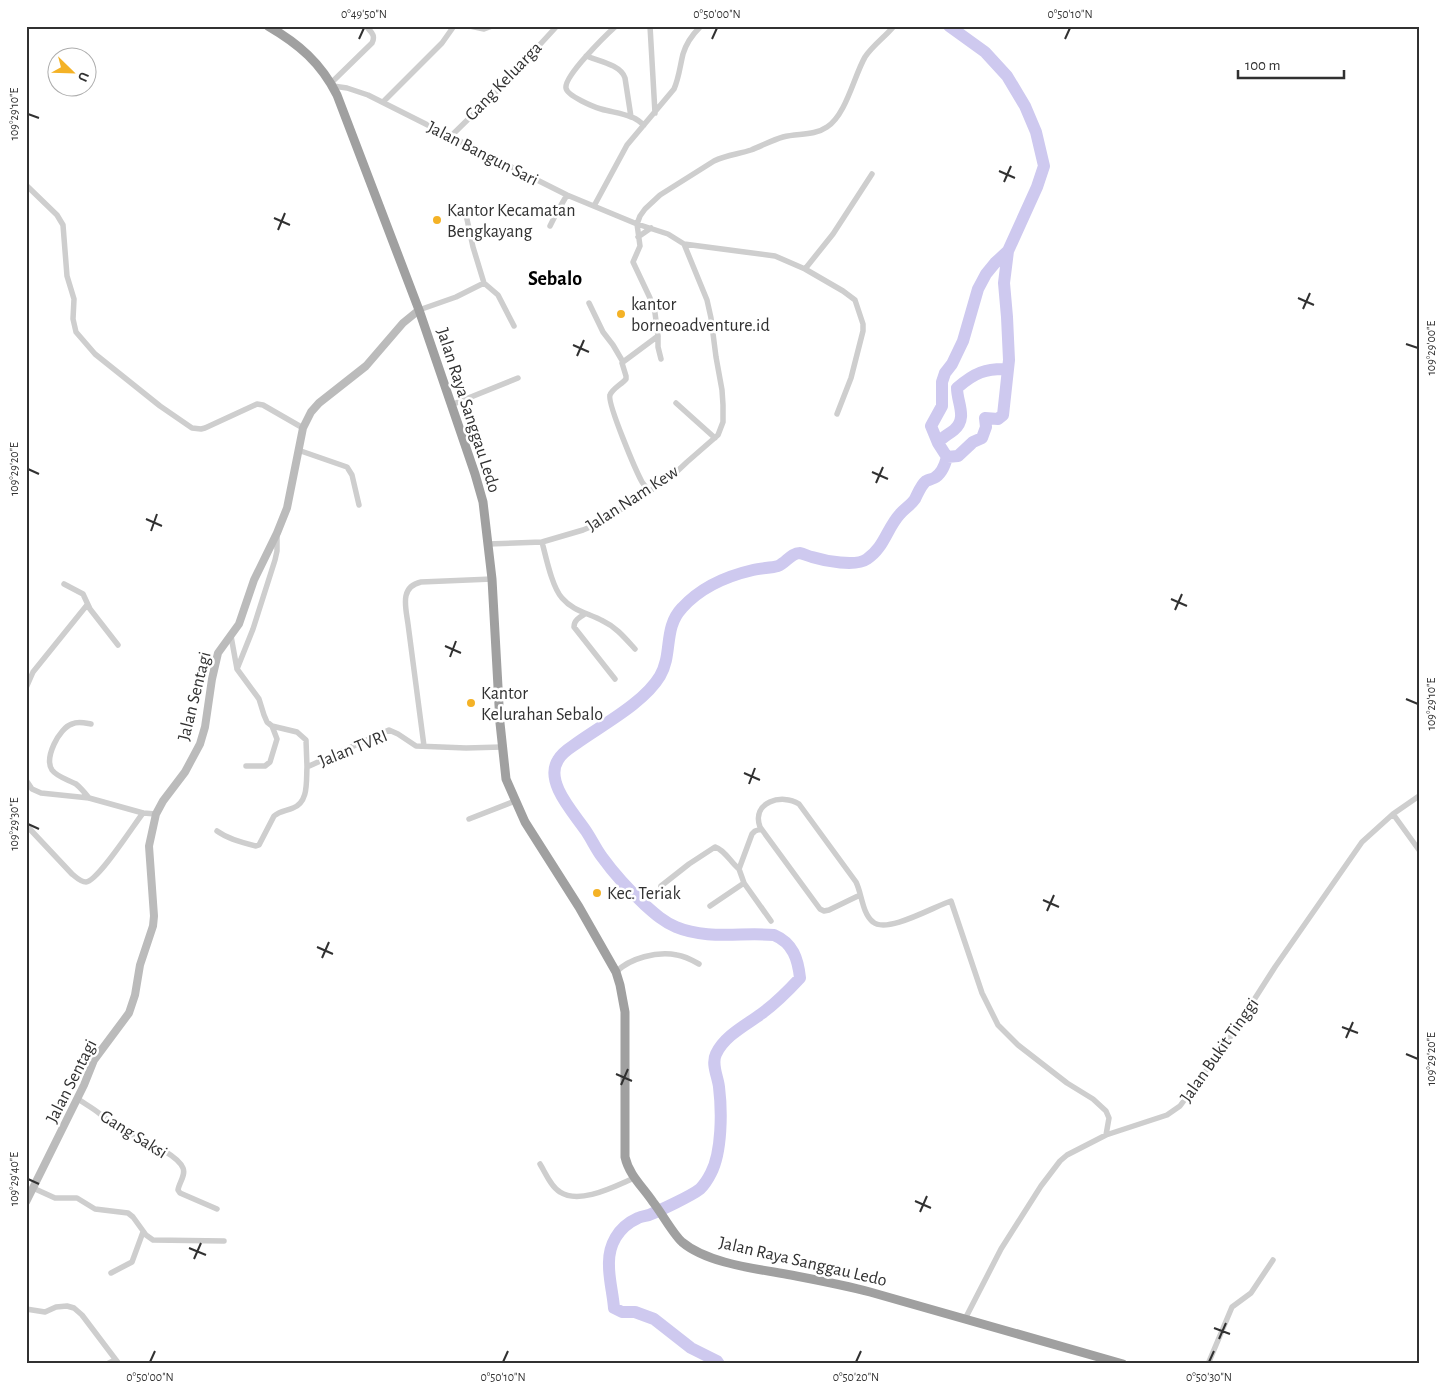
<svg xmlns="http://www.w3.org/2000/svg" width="1445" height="1390" font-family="'Alegreya Sans',sans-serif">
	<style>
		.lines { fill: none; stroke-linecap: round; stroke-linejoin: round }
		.river { stroke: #cec9ef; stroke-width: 12 }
		.minor { stroke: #cecece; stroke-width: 5.5 }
		.secondary { stroke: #bbb; stroke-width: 8 }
		.trunk { stroke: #a0a0a0; stroke-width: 9 }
		.ticks { fill: none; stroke: #313131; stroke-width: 2 }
		.poi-dot { fill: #f4b226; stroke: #fff; stroke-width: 2 }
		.labels { text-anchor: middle; stroke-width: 5; stroke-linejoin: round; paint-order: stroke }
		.street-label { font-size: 18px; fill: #313131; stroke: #fff }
		.poi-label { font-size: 18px; fill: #313131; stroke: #fff; text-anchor: start }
		.quarter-label { font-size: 20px; font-weight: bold; fill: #000; stroke: #fff }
		.neatline { fill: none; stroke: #313131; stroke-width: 2 }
		.ticks-label { font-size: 12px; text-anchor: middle; fill: #313131 }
	</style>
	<rect width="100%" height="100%" fill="#fff"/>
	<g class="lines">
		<path class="river" d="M938,443C942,437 948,435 954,430C968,418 957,403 957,388C974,373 986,368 1008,369
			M947,457L958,456L973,442L982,438L986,427L985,418L998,419L1003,415L1009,360L1007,317L1004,283L1008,251
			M719,1364L717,1361L691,1348L654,1319L635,1312H622L614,1308C613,1294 609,1280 609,1266C608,1245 618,1227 638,1218C642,1216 646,1216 649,1215C661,1210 691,1196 700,1189C704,1185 708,1179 711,1173C722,1152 722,1111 719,1087C718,1077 711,1064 716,1054C724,1036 746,1025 761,1014C775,1004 788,991 800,978C798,959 793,943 774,935C742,932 707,940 676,927C664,922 655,914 645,905C629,890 615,875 602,857C596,849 592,840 586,831C574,813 544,782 558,760C562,752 570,748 577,743C602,725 644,703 660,676C673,654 663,628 682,608C700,588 727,576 753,570C761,568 771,568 778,566C786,563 791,553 800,553C804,554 808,556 812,557C825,561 856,567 867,559C884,548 887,528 900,514C904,509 911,505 915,499C918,493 921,485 926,481C928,480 932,479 934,478C942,474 945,465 947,457L938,443L931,426L942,406V382L945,373L952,364L963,341L978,289L986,274L995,263L1008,251L1037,187L1044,166L1036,132L1025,106L1007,76L985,52L949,26"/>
		<path class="minor" d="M470,26L484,29L492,26
			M616,26C606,35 564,76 566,88C567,96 594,107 601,109C611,112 622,113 631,117C636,118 640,122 644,125
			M650,26L655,113
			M586,56C599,61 621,65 625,78L631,117
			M331,83L372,43C376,35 371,32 366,26
			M333,86L347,88L368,95L567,195L637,224L668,234L684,244L775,256L805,269L843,291L855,300L863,324V331L851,378L837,414
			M384,101L442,43L454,26
			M450,137L499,89L557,26
			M26,185L57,215L63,225L67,276L74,299L73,319L76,332L95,354L160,406L192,428L201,429L205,428L257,404L263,405L303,428
			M594,206L627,145L674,89C679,78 680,66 683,54C686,44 693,34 700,27
			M550,226L557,212L567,195
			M638,237L651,228
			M805,269L833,234L872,174
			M484,283L498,295L514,326
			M589,303L603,332L613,345L623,362
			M419,310L456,297L484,283L473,247L465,210
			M661,359L658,347V336L655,313L650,298L633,262L640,246L637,224L640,216L645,209L660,195L714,161C726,155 739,154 751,150C762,146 772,140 783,137C798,133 814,136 827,127C846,115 854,76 865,57C873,45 885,37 894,26
			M676,403L715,438
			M451,405L518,378
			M298,450L347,467L352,475L359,505
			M649,491C647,488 644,485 642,482C636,471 607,403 610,395C612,389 622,384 626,379V376L622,363L623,362L658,336
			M542,542C546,557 552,587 562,598C573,611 588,613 603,621C616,627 625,638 635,649
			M488,544L542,542L583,530L600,523L670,478L687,462L718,435L723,422V405L722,390L716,357L711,318L707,300L684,244
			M64,584L83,594L90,609L118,645
			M585,614C580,617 574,620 574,627L615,679
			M231,636L237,669L259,699L264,715L267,722L272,726L297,732L306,740L307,767L389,730L398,734L416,746L466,748L502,747
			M237,669L253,629L275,560L277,551V535
			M26,688L33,672L87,605
			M424,746L408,624C406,608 399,587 421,582L492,579
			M246,766H265L270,762L277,739L272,726
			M26,780L32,789L41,793L89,798L143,813L156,814
			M89,798C85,793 81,788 76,784C69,780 57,777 52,770C44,758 59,728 72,724C78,721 85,723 91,724
			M1393,814L1419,850
			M469,819L515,801
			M26,825L72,874C76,877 80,882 86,882C98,881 133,826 143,813
			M761,829L755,831L752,834L739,869L744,883L771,921
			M217,831C228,839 243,843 256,846L259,845L274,816C280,811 286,811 293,808C309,802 306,781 307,767
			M661,886L689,864L715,847C725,850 731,863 739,869
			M860,895L829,910L824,911L820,909L760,827C751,802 782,793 799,804L856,882C862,894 862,913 873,922C887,934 935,906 951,901L982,993L998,1025L1018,1045L1067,1083L1093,1099L1106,1111L1109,1118L1106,1135
			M710,906L744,883
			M616,972C630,958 657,951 677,955C685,956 692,960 699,964
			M78,1099C85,1104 93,1108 100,1114C106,1117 110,1123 115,1126C131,1136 176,1151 183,1168C186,1175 179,1183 178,1190L180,1193L217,1209
			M540,1164C545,1172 551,1187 560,1192C580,1205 615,1186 634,1178
			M33,1188L55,1198H77L95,1209L128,1213L133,1217L146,1235L153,1240L224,1241
			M111,1273L132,1262L143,1232
			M26,1309L45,1312L56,1307L67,1306L74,1308L82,1315L119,1364
			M965,1319L1001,1249L1041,1186L1060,1161L1067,1155L1106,1135L1167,1115L1180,1106L1229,1039L1275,967L1362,842L1393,814L1419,796
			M107,1364L115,1360
			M1208,1364L1232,1307L1251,1293L1273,1260"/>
		<path class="secondary" d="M26,1202L84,1085L94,1060L129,1013L135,995L140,965L153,926L154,916L149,846L156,814L163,801L185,772L200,744L205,727L212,679L218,653L239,624L254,580L277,533L287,508L303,428L311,412L319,403L366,366L403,323L419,310"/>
		<path class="trunk" d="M268,26C299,44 321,63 337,95L419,310L475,474L483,502L492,579L500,723L506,779L525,822L579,907L616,972L620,985L625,1012V1157C629,1175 643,1187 653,1202C661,1212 673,1234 682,1242C708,1264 759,1269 791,1275C817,1280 844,1285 870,1292L1123,1364"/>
	</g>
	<path class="ticks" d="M359,39L364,28M712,39L717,28M1065,39L1070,28M28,114L39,118M999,171L1015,178M1004,182L1011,166M274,218L290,225M278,230L285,213M1298,298L1314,305M1303,309L1310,293M1406,344L1418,348M573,345L589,352M577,356L584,340M28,469L39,474M872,472L888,479M876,483L883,467M146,519L162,526M151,531L157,514M1171,599L1187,606M1175,610L1182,594M445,646L461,653M450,657L456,641M1406,699L1418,704M744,773L760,780M749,784L755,768M28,824L39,829M1043,900L1059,907M1047,911L1054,895M317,947L333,954M322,958L329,942M1342,1027L1358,1033M1346,1038L1353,1022M1406,1054L1418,1059M616,1074L632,1081M621,1085L628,1069M28,1179L39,1184M915,1201L931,1208M920,1212L927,1196M189,1248L206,1255M194,1259L201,1243M1214,1328L1230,1334M1219,1339L1226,1323M150,1362L155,1351M503,1362L508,1351M856,1362L861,1351M1209,1362L1214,1351"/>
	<g class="poi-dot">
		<circle cx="437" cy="220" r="5"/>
		<circle cx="621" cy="314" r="5"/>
		<circle cx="471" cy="703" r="5"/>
		<circle cx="597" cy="893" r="5"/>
	</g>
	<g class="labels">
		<g class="street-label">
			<text transform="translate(503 81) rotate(-46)" y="6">Gang Keluarga</text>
			<text transform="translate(483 153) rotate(27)" y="6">Jalan Bangun Sari</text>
			<text transform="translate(469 410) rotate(72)" y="6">Jalan Raya Sanggau Ledo</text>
			<text transform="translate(632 498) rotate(-33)" y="6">Jalan Nam Kew</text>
			<text transform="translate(194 696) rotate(-76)" y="6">Jalan Sentagi</text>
			<text transform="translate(353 748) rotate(-22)" y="6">Jalan TVRI</text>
			<text transform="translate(1219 1050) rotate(-55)" y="6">Jalan Bukit Tinggi</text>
			<text transform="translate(71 1081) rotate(-63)" y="6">Jalan Sentagi</text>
			<text transform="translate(134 1134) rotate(32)" y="6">Gang Saksi</text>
			<text transform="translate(803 1261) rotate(13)" y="6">Jalan Raya Sanggau Ledo</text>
		</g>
		<g class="poi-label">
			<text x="447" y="216">Kantor Kecamatan<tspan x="447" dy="21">Bengkayang</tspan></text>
			<text x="631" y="310">kantor<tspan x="631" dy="21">borneoadventure.id</tspan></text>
			<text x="481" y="699">Kantor<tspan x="481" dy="21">Kelurahan Sebalo</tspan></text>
			<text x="607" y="899">Kec. Teriak</text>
		</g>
		<g class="quarter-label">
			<text x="555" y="285">Sebalo</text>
		</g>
	</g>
	<rect width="1445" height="1390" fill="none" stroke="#ffffff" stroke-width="55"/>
	<g transform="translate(72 72) rotate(113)"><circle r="24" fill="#ffffff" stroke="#adadad"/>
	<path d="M0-4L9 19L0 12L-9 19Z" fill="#f4b226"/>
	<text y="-8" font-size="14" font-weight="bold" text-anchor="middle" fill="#313131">U</text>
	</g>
	<path d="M1238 70v8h106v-8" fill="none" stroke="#313131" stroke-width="2.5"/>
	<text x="1245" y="70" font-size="15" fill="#313131" stroke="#ffffff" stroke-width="4" paint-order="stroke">100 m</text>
	<rect x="28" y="28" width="1390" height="1334" class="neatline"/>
	<g class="ticks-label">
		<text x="364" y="18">0°49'50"N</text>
		<text x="717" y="18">0°50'00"N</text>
		<text x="1070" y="18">0°50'10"N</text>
		<text transform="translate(14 114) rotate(-90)" y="4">109°29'10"E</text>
		<text transform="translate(1431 348) rotate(-90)" y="4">109°29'00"E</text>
		<text transform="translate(14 469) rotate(-90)" y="4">109°29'20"E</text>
		<text transform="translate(1431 704) rotate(-90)" y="4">109°29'10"E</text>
		<text transform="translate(14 824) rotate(-90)" y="4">109°29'30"E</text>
		<text transform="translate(1431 1059) rotate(-90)" y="4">109°29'20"E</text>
		<text transform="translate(14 1179) rotate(-90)" y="4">109°29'40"E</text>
		<text x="150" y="1381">0°50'00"N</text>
		<text x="503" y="1381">0°50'10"N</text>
		<text x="856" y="1381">0°50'20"N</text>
		<text x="1209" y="1381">0°50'30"N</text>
	</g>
</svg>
